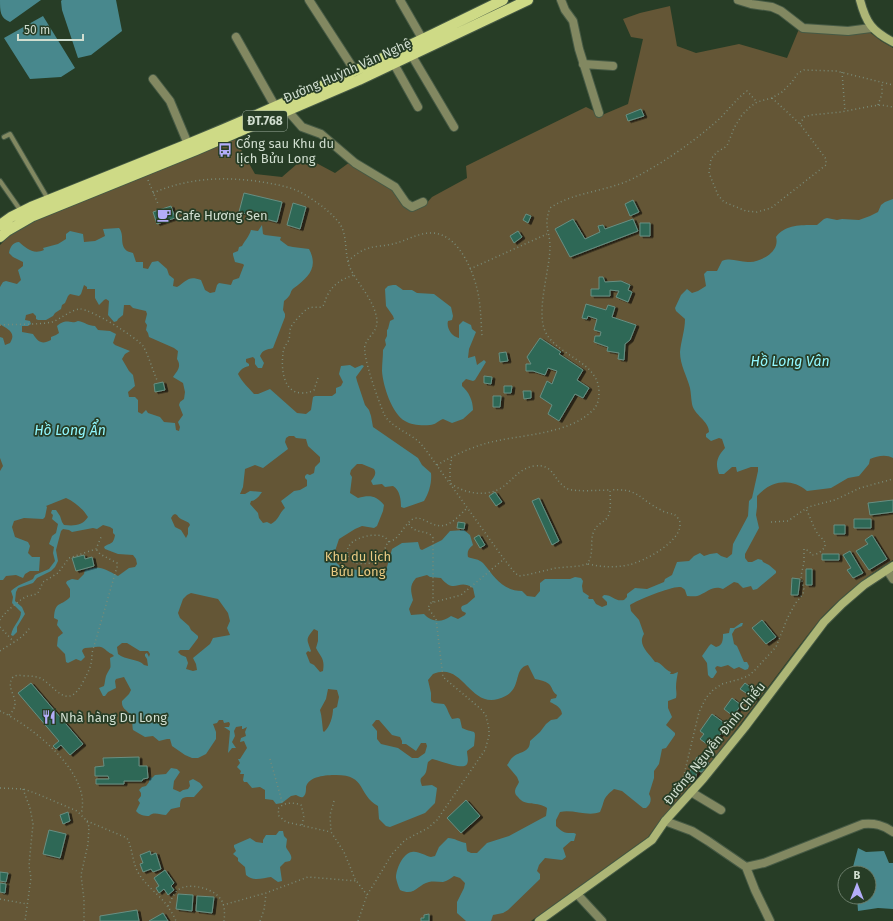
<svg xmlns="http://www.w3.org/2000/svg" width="893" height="921" font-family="'Fira Sans',sans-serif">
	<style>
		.green { fill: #645636 }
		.water { fill: #48888d; fill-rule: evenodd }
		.building { fill: #2d6757; stroke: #688f82; filter: url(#shadow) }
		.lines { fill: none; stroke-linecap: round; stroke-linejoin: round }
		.lane-casing { stroke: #465a45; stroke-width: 6 }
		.street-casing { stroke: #465a45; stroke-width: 10 }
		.secondary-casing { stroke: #465a45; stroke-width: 10 }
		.primary-casing { stroke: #465a45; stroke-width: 12 }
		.path { stroke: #798b78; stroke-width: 1.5; stroke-dasharray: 1 3; stroke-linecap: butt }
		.lane { stroke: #828861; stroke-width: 4 }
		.street { stroke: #828861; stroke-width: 8 }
		.secondary { stroke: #adb676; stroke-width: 8 }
		.primary { stroke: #ceda86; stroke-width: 10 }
		.labels { text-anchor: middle; stroke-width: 3.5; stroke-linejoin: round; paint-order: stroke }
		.shield { fill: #273d26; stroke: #9eae9d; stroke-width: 1 }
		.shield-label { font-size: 12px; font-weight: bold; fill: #d1ded0 }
		.street-label { font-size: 13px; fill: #d1ded0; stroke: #273d26 }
		.poi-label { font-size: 13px; fill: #d1ded0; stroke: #273d26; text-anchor: start }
		.park-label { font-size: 13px; fill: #e9ca83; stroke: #273d26 }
		.water-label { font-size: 14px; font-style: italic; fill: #92f8ff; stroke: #273d26 }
	</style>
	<defs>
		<filter id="shadow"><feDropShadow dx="3" dy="1.5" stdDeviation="0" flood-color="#0009"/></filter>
	</defs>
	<rect width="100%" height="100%" fill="#273d26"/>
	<path class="green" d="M670,6L677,46L696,53L739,44L787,58L799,29L868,31L881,41L893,48V560C866,576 843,595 821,618C786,662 753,708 718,753C695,781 669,807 648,837L531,921H0V245L10,235L35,220L235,139L255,174L282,177L305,157L335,173L350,162L393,189L403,205H425L432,197L467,178L466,166L586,107L602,115L628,104L643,39L631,37L623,19L640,13Z"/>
	<path class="water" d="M0,0H41L10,22C0,18 0,11 0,0Z
		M62,0H116L122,31L91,55L78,58L62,10L61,1Z
		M43,16L75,68L61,77L30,79L4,38Z
		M893,199V458C886,454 877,456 870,459L869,464L859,476L848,478L831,488L807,491C790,477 771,481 757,496V507L756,515L759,528L745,554V558L748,562H752L758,559L762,560L763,562L769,565L776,571V573L757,589L753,590L751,586L743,588L738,583L734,582L723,589C714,585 708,591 700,595C697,597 691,596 687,596L685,590C684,589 682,587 680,587C672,586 637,600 630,605L631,611L639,620L644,634C637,645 649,653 655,662C662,662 664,670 671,672L670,674H673L678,672C677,677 676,682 676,687C676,691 677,693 676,698L668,701V708L672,717L666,725L675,733V735L666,748L662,749L659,764L654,771V778L649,794C652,799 651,804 646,808H643L622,791L614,789C601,800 606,799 600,812C588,817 573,809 560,812L556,820V826C563,833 565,833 574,833L576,834L574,841H571L563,848L566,857L562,860L545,858L539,865L537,871L540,874V879L508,910L503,913L493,915L491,921H466L457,913V902L464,888L465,883L460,878L454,876C451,878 447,881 443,882C438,882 434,881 429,882C418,884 415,897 400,890C398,886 397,882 396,878C396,869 403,853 412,852C419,851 425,856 431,857L435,856L439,847L448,838C455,838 459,842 466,843L467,851L471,853H477L487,843L509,836L546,816L547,808C538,801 525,807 518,797C516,795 515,794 515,791C515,788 518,785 519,782L517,777L507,765C509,763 510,759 513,757C520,751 530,753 530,741L540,732L546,724L551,720L557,719L562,714C561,707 556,705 550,702L551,699L556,698L557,695C552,692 553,688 549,684C545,681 540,680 535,679L528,665C511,669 525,692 498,699C469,707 463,661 433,674L428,680L431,693V701L434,703L444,704C448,709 448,713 452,719L458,718L460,719L462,728C476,735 476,726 474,746L467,751C467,755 469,760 467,764C464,771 439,760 432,759L428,762C427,765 427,769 426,772C423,779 418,776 422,786L432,785L437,788L435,803L425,813L390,827L386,826L379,819L378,806C357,794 367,775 336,775C326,775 309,776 306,787C306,790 306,794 304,796C302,799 299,796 296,795L291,796L282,803L276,804L273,800L265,799V790L260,787L252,788L247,782H244L243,780L244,774H240L241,771L237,767L240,763L238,759H240L247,748L244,741L240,742L241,738L246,736L245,732L247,727L243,729H242V726L236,727L234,731L235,736L232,742L236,748H232L228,753L230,731L224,727H229L230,724L229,722L224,723L223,720H219L217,723L213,724L216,732V739L206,754L198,758H192L185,755L172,746L170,739H167L159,741L153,736L145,737L133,730C132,726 133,721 131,717C129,710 121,710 122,701L129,694L131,690L124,677L116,679L115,681L116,688L108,692L105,696H103L99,688L104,686C105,683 105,679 106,676C111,665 111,671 110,658L114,656L112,654C108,653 106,649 101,647C96,646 90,648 85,648L83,649L82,651L85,657L81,661L76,659L68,663L66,662L65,654L57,646L58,637L63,633L57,625L58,620L54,618C55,600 61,607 70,597V589L66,583L67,581L72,579L78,580L84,574L85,569C101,565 105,569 118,576L129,568L135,567L137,564L136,559L133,555L118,554L105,549L104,547C110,542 113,546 115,535L113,533V529L110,527L103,525L97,529L93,528L72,532L69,530L63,529L61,531L56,550L58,561L55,567L51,571L37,578L33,583L18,588L16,592L15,601L22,607L25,614L17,627V632L13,636L11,635C13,625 21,620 21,612L12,603L13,597L11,591C17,585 25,583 33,579L35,575L49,569L55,561L53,553L54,547L49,544L52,536L56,533L58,524L52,519L53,515L51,513L52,510H56L60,516L62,522L64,525C74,526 82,526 88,517C83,509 75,502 66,498L46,506L47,507L45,517L43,519L24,518L14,521L12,527L15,537L28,542L30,546L28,553L32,557H40L39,571H30L25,574L23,578L16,575L6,576L3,580H0V471L3,466L0,458V337L3,338L5,345L10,343C17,332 7,329 0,324V287L3,282L6,281L17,284L21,280L18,270L23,266V262L13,257L9,253C10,247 13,242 19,242C26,248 33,255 44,250L43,248L58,244L66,239V234L70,231L83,234L84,242L95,241L105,236L103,229C109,229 113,228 119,228C125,235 119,245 127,251C128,252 131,252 133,253L136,262H143V268L148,269L152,262L158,261L167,269L169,275L174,279L173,286L177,287C187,281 188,275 201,280L205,290L210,293L215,292L217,285L219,283L231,285L233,280L239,278L244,265L243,264L235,262L233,255V253L238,251L239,247L242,246C245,240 249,237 251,230L258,231L262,225L263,234L265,235L281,237L280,240L288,246L293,247L309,249C319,268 308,277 294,288C290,291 291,294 289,296C288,298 286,299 284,301L283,310L285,314V317L273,348C267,350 263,349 260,356L264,363L262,368H258L255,364V359L253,357L246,359V362L249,364V366C244,367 241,369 238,374C242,382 248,387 254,394H258L270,389L297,413L306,414L311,410L313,397L315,396H332L336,393V388L341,386L343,382L339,374L341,366L350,365L355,368L362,365L364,366L356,377L357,381L365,405L369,410L371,416L373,427L418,458L422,465L431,473C432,483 429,493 424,501L404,508L401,507C401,500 400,490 393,486L385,487L382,484L373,485L371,481C374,477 377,474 374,469L362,464H357L351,470L350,474L352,477L350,493L358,498C369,495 376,495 384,505L383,511L377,526L374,528L362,526L355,529L339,539L333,557C335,561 336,563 339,565C348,570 373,572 384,571L387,567L392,549L402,543L418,542L420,549L422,550L442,540L450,531L464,530L470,535L473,545C468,549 467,552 468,557C473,559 479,559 483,563C494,576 502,591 522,591L527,596L535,597L540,591V583L545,579H570L575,577L581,578L583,581L582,586L583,592L589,596L588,598L589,599H593L596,604L602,607L607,605V602L602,597L604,595C613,595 615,602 624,600L627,597V594L635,588L647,589L664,582L665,579L672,575L677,562L689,561L694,556L700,553L704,556L710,554L717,553L721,556L727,558L732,554L733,544L748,516L749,501L752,498L758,471V467H751L737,472L736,467H732L724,474H719C715,463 717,457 725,448L722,439L719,438L711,441L706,437V434L709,432C709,421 694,415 692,404C691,398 691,393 690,388C687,376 680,365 680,352C681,341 685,330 685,319L676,311L675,308L681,295L687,289L692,293L698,291L706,286L704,274L707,271H717L722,261C732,257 740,263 750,262C763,261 780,251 776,237C785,224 803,225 817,225L824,219L827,218L837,220L842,219L859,220L870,216L878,212L881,205L885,202ZM84,285L87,287V289H95V298L99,305L104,300L106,299L109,301L108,315L114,322L117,321L118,319L123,315L124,305H130L133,308L146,311L147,314L145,322L147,325L146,330L148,333L149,337L174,348L178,351L177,359C182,367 177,371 173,377L183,383L185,392L184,399L180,402L179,405L183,415L178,422L180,427L179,431L176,430L175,423L164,422L160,417L148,413L146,410L142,414L138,412V400L135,397H129L128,392L135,386L133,375L129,371L122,359L125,354L130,351L115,345L113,343L116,334L110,331L98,330L95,326C88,326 85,322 78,321C70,325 67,317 57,326L59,333L56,335L51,337V340C42,345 38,342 33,334L22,332V326H28L31,324L30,321L25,320L26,315L33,313L36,316V319L38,320H46L53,316L55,313L61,309L62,305L65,303L68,296L70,294L79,296L81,294ZM289,436H294L296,438L306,439L308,446L320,457V462L315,467L314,473L310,475L307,474L305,476V478L307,480V486L300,490L294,491L281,501L285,508C279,513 279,520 271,524L267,522L263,523L259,518L258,513L250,504L251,501C256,501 260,495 262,492L250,491L245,494H240L243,487L245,469L255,465L263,468L288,449L285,442L286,438ZM175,514L177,515C180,520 185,520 189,523L190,525L188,528V534L186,538L181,530L175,527L171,518L173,515ZM427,575L430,577L441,578C455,595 458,578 473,588L475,597L467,604L462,606L461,608L462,611L466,613L465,615L458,619L451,616C442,623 431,622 424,614L411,615L409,609L413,600C411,591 409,586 416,578ZM191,593L218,599L228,613L230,621L227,628L230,635L213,638L210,644L193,658L196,664L197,670L193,671L186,669L188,663L186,657L181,655L178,652L180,650H189L198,638V636L191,630L189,626L180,618L178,613L183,599L187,595ZM314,629L318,631V641L316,648C321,658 325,658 323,671L320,672L314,665L310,663L306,653L308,651L310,652L311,651C307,639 305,640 314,629ZM122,643H127L140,651H148L150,654L149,657L147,653L145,654V656L147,659L148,666L144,665C139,659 125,660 118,654L117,647ZM328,689L337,690L339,697L337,707L333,709C333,716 330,727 324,732L323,731C322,723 322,717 320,710L326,699ZM376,720H379L392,735L400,737L402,741V744H406L416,751L421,743H426L427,746L425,753L418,758H412L398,748L381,744L377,739V731L372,725Z
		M393,285H396L403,290H412L417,293L434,294L451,307L453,316L452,320L448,321C446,328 452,337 459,338V325L463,321L471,325L472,329L476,332L469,349L468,358L475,356L477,365L484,360L486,362L475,380L473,381L466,379L462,383V386C469,392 473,401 473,410L463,419L452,423L443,419C438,421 435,425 430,425C422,426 411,425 405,421C392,414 383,386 382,371C382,364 383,357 383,350L386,345L385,340L387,336V330L388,329L390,321L394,319L393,316L386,306L385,289L388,286Z
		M741,623H743L742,626L735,629L732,634L734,644L737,646L744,662H747L749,666L748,669L745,670L739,667L734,669L728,665L721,667L717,666L715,668L717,672L713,678H711L708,675L707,663L702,656L709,646L711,644L716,647C723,646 723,639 723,634L729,633L730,628H734Z
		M171,768L177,769L180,772L174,781L173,789L180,792L183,790L188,789L190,786L189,781L193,779L200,783L203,787L194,797C184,797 180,796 180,807L171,809L166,815C160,815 154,811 149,816C144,816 139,815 136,811L140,803L138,800L141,796V793L139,790L142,787L146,786L149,782L150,777L152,778L155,775L166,774Z
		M279,831H283L284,836L287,839L286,847C288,852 294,856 290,861L285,862L280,867L282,881L278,882L271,877C263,878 253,882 246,875L245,867L238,861V858L233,854L236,851L234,847V845L250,838L256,842L263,843V840L266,835H276Z
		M858,848L866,852L884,851L889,863H893V909L878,908L858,911L857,897H869V873H845L846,870L853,867Z"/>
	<path class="building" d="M641,109L644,116L628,121L626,115Z
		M244,193L282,202L277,222L239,212Z
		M633,200L639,212L630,216L625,204Z
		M293,203L306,207L300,229L287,225Z
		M171,206L175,218L157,224L153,212Z
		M526,214L531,216L528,223L523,220Z
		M573,219L585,239L600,232L598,226L603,225L605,229L633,219L638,231L570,257L555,229Z
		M640,223H650V236H640Z
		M518,231L522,237L514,243L510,236Z
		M599,277H603L605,282L621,281L630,285L628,290L632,292L628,302L616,297L619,291L610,290V296H591V289H599Z
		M586,304L606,310L608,305L615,307L612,317L636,325L630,340L625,344L624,360L618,359L619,353L607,351L608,347L594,342L595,336H600L601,332L594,330L597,319L588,316L587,319L582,318Z
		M540,338L561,352L559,354L583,370L577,380L589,388L583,398L575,394L559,421L548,414L552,405L540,397L547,381L552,384L557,371L548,368L545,375L533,371H526V364H531L527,357Z
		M506,352L508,361L500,362L499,353Z
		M484,376L492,377L491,384L484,383Z
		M163,382L165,390L155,392L154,384Z
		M504,386H512L511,393H504Z
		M523,391H531V398L524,399Z
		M493,396H501L500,407H493Z
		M495,492L502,502L496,506L489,496Z
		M539,498L559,541L552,545L532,501Z
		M893,500V512L870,515L868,503Z
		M854,519H871V528H854Z
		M458,522L465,523L464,529L457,528Z
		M834,525H845V534H834Z
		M479,535L485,545L480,548L474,538Z
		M872,535L887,559L869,570L856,551L868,544L865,540Z
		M850,551L863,573L853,578L847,570L851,568L843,555Z
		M822,554H839V560H822Z
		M84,555L85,559L92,557L94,566L76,571L72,558Z
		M806,569H812V585H806Z
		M792,578L800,579L798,595H791Z
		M762,620L776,637L766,644L752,628Z
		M31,683L83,744L70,755L61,745L56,749L53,746L59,741L18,693Z
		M745,683L753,689L751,693L756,697L755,699L740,689Z
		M732,698L741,705L733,716L724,709Z
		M712,714L727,725L711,747L700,739L704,734L700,731Z
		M139,757V766H147L148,778L143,779L142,781H124V784H96V779H109L108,776H95V767L104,766L103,758Z
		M697,757L709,763L702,772L697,771L695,780L687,777Z
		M466,800L480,816L461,833L447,818Z
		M68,812L70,821L63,824L60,815Z
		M49,830L66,834L60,858L43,854Z
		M150,851L151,855L156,853L161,869L153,872L151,869L143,872L140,864L143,863L140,855Z
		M165,870L174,883L171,886L174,890L168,895L164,889L159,893L156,888L159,886L154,878Z
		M0,872L8,873L6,882L0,881Z
		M0,883L6,884L5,893L0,892Z
		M178,894L193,895L192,911L176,909Z
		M197,896L214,897L212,913L196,911Z
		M137,910L139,921H100V916Z
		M163,913L168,921H149Z
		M429,914V921H421V918H424V915Z"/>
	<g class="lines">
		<defs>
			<path id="lane" d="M4,137L10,134L48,199
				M0,181L21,211"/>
			<path id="street" d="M309,0L355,71
				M400,0L423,40
				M561,0L565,10L573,21L579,49L599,113
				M738,0L751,4L772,7L781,11L803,28L848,31L871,28
				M236,37L275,106
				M412,56L454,127
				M394,64L418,107
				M583,64L613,66
				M153,79L170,101L188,144
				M288,111L302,127L321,134L355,163L395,187L406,203L412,207L423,202
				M887,570L893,579
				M691,792L721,810
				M665,821L692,831L708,841L746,867L764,863L863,824C875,823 883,825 893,832
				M746,867L755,890L770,921
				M577,894L602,921"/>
			<path id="secondary" d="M860,0C866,23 872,31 893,42
				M539,921L652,840L665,821L703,779L745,727L824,622L842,604L864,585L893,566"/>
			<path id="primary" d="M0,225L11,217L31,207C83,186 135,165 188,144C294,100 400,51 503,0
				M0,237L7,231L33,216L196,150L359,80L528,0"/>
		</defs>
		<use href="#lane" class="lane-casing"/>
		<use href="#street" class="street-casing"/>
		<use href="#secondary" class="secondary-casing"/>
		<use href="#primary" class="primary-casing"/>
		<path class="path" d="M842,72L845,111
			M772,98L800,124L826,159V165L771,208L757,212L746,211L724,202L718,195L709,173L711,159L717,152L727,146L734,128L742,115L750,107L757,102L772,98L782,92L792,82L798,73L804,70L836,71L893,85
			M878,105L882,94V83
			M800,124L804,117L811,115L841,112L872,106L881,105L893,107
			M148,180L158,204
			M153,193C190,177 229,176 268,183C279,185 290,187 300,192C308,196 316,202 323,207C329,212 335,217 340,224C348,237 344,254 350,268C358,284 372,298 376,315C380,331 370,333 365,345C362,356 379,402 384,414C391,428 411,433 421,444C431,456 439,469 448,481C467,507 485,533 504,559L515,573L519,576L526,575L556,568L579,566L587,564C595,554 589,541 594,531C597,524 603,523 607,518C612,511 610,497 610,490C601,490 575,492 568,489C553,482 555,463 534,466C521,468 514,478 504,486C488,498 465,494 450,483V467L452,457
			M348,261C354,256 361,250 369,248C376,246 385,246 393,244C406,241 419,232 434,233C461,236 476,277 479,299C481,312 481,324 482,336
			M470,269L547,234
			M0,325C14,324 39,325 52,322C61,319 70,310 80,309C91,309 136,337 143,346C149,356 152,369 157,380
			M318,378L314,390C310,392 307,393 302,393C283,393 281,368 283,354C283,348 286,345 289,340C290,336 289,331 291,327C292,324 303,312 307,309C312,306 317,308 322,307C325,304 325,300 327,296C333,284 342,279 354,275
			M437,465C451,457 467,449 484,444C517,434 569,436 594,409C598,404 599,399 599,392C599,361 556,356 545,331C536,310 550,269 550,247C550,230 543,227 550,208C575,191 607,192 634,178C663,163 692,143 717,121C728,111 735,100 747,91L757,102
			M771,522L788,521L808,507L835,500L860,488L893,479
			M409,524C415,535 429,529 433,538V603
			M389,542C387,539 385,537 382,536C373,533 351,538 348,548C347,551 348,554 348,557L354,563C363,564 377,565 382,556C384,552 385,548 387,544C389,541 392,541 395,539C401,534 405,524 413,519C423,514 433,531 448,524C455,521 462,513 467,508
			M588,564C602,567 614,568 628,565C643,562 682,542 680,523C680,520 677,517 675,515C671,513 665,513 661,510C638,499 640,488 610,490
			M0,620C3,614 21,598 28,596C32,595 35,595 38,593L43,582L58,573L69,558L96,549L102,535
			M0,627L14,642
			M0,651C10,644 24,638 30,627
			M0,711C32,726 93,774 81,814
			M9,715C25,700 3,690 13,677C16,675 20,675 25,676C30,676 35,676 40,678C55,685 67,713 83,682C89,670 92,666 92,653L117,567V563L100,554L96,549
			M270,759L283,805
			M0,788L23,789L35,793L77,811L87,821L89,827L88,844L81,875L84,900V921
			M23,789L30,808L33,824L30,854L29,866L31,878L25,921
			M334,801L330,815L331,832L344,852L355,879L367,895
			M669,801L684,775L699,712L706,698L713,690L722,684L740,679L748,676L754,671L776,647L787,619L795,604L803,594L804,590L801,576L804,562V549L809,551L812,555C817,555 826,549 825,544C825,540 820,537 818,534C814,529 810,516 806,509
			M87,821L127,838C133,849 132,863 139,874C147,887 160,895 168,907C171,911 174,916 176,921
			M302,825L304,816L301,805C294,802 283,802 278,809L279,816L286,822L331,832
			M0,899L27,904
			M223,905L266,893L308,877L357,881
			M168,906C171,901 173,894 178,890C188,882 211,888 219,897C225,903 225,913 224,921
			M260,921L264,910L266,894
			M358,921L367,895L374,884L392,854L405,840L428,828L437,820L485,750L489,736V729L486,716L482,710L443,677L436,619L428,608L429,606L431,603L461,595L504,559"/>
		<use href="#lane" class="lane"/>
		<use href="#street" class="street"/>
		<use href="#secondary" class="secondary"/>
		<use href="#primary" class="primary"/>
	</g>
	<defs>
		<symbol id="bus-bare" viewBox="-9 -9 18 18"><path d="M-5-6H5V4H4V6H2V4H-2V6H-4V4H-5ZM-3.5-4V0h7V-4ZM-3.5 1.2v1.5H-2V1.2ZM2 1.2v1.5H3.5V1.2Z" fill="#b3adf9" stroke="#273d26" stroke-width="2.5" paint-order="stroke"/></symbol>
		<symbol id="cafe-bare" viewBox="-9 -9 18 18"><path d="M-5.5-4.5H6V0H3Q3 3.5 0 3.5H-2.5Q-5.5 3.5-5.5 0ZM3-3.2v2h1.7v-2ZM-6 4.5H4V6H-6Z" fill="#b3adf9" stroke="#273d26" stroke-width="2.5" paint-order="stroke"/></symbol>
		<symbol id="restaurant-bare" viewBox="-9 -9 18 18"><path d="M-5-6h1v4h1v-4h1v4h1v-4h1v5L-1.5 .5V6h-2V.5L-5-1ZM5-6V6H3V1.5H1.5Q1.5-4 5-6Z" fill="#b3adf9" stroke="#273d26" stroke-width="2.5" paint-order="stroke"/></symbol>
	</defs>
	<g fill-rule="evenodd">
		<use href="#bus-bare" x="215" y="140" width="20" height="20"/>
		<use href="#cafe-bare" x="154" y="205" width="20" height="20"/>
		<use href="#restaurant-bare" x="39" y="707" width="20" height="20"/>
	</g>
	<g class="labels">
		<rect class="shield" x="243" y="111" width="44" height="20" rx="3"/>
		<g class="shield-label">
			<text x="265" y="125">ĐT.768</text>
		</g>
		<g class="street-label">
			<text transform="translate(347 70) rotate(-24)" y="5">Đường Huỳnh Văn Nghệ</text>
			<text transform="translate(714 743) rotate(-51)" y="5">Đường Nguyễn Đình Chiểu</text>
		</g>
		<g class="poi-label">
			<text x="236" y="148">Cổng sau Khu du<tspan x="236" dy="15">lịch Bửu Long</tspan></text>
			<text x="175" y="220">Cafe Hương Sen</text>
			<text x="60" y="722">Nhà hàng Du Long</text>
		</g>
		<g class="park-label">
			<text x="358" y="561">Khu du lịch<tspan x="358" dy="15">Bửu Long</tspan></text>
		</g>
		<g class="water-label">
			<text x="790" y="366">Hồ Long Vân</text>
			<text x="70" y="435">Hồ Long Ẩn</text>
		</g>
	</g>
	<g transform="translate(857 885)"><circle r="19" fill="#273d26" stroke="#6b7d6a"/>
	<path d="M0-3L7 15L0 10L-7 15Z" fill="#b3adf9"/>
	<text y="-6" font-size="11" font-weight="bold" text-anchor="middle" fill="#d1ded0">B</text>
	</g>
	<path d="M18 34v6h65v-6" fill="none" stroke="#d1ded0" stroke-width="2"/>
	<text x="24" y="34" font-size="12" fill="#d1ded0" stroke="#273d26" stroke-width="3" paint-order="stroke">50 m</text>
</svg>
